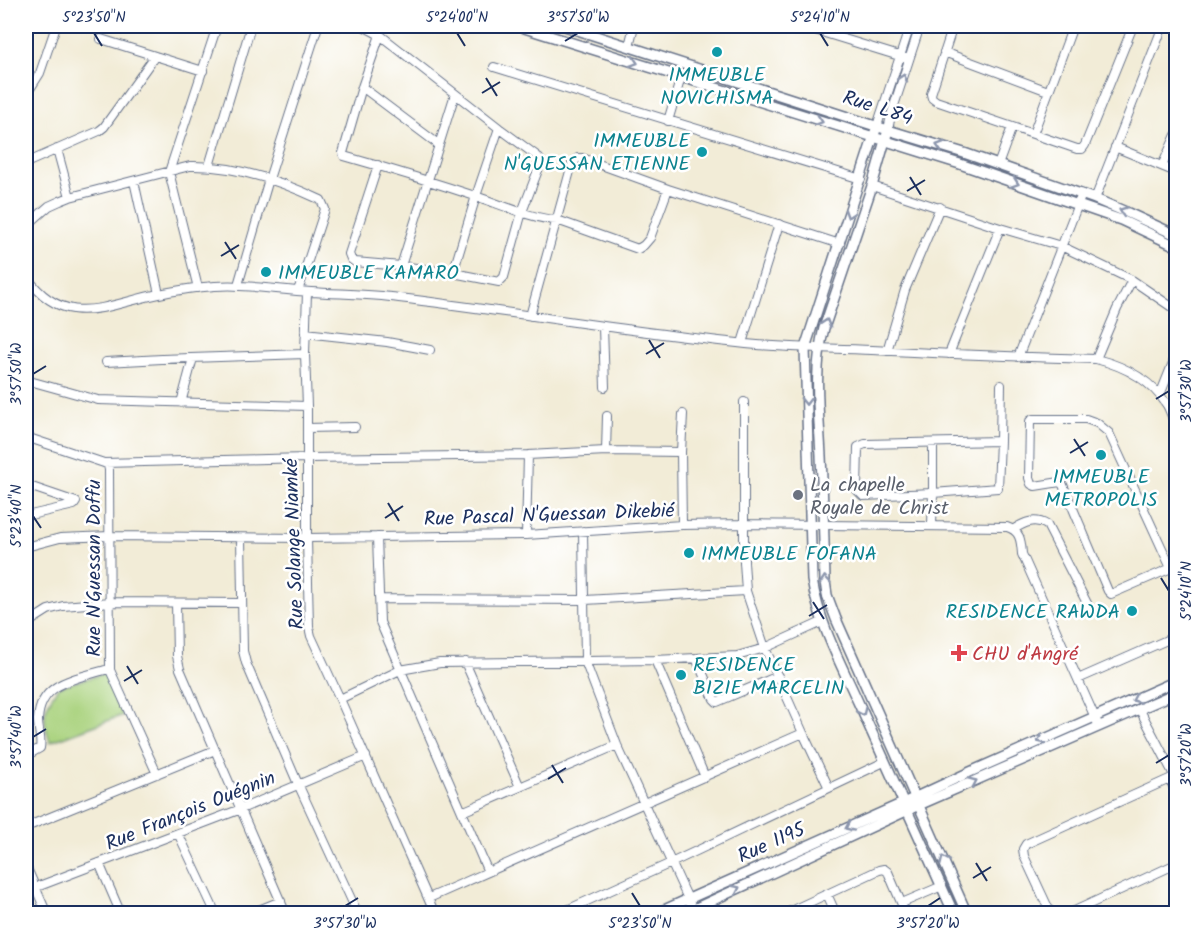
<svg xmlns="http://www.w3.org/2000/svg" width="1202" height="939" font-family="Kalam,sans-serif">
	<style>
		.green { fill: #aad37f; stroke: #62816e; stroke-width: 1.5 }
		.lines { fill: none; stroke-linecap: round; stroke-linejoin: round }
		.minor-casing { stroke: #667188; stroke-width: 10 }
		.major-casing { stroke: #667188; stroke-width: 12 }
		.minor { stroke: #fff; stroke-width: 8 }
		.major { stroke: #fff; stroke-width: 9 }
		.oneway { stroke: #8d97ae }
		.ticks { fill: none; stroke: #1b2f5e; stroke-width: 2 }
		.culture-dot { fill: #0f9aa8; stroke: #fff; stroke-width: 2 }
		.worship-dot { fill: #6b7280; stroke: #fff; stroke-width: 2 }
		.health-dot { fill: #e0444e; stroke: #fff; stroke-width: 2 }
		.labels { text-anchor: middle; stroke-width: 5; stroke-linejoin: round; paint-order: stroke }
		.culture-label { font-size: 20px; fill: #0d838f; stroke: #fff; text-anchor: start }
		.street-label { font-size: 20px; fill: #1b2f5e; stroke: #fff }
		.worship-label { font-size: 20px; fill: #5b616d; stroke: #fff; text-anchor: start }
		.health-label { font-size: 20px; fill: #be3a42; stroke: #fff; text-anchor: start }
		.neatline { fill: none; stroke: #1b2f5e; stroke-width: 2 }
		.ticks-label { font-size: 15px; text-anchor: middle; fill: #1b2f5e }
	</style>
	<rect width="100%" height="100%" fill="#fff"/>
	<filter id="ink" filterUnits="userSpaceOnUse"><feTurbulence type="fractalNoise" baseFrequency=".0167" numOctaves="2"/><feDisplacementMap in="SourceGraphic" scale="12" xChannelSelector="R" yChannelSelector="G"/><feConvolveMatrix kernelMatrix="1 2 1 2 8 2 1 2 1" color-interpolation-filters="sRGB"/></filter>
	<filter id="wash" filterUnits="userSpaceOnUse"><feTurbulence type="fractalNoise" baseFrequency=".008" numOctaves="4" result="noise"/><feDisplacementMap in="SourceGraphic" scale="24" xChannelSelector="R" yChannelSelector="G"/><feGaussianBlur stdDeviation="1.35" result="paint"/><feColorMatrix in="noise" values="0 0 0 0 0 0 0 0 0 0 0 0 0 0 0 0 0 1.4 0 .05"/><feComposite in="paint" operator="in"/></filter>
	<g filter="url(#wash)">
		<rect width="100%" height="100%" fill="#f2ecd7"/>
		<path class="green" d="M106,673L123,715L50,742C41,716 43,709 58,687Z"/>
	</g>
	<g filter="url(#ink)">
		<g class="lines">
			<defs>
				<path id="minor" d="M363,26L380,35L499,128L537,156L540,160V165L522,212L504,277L499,282L453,273L476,196L499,128
					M802,26L909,59
					M953,26L931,94L932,98L936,101L1077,149H1082L1085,145L1133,26
					M380,35L362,87L343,153L344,156C390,169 436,183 481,198C502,205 537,220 557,220L638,249L644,245L650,238L668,189
					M101,39L203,71
					M629,46L634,26
					M944,52L1048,91
					M494,67L861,179
					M362,87L438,144
					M26,95L40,73L56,26
					M668,121L681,77
					M877,126L910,26
					M888,130L891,115L920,26
					M1033,134L1073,26
					M1115,147L1176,172
					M57,149L70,197
					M26,163L99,131L104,127L155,56
					M378,165L349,254L351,259L355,262L401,266L453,273
					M998,165L1012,127
					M209,166L251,26
					M1162,166L1176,135
					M134,181L159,294
					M872,186L1000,228L1061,246L1132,280L1176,310
					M1095,199L1163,26
					M26,235L32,221L49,206L60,201L70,197L190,166C235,165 281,181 321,200L325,209L298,291
					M401,266L455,94
					M26,276C65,331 105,305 159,294C185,289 214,284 240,286C264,287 288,291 311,292C340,294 370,294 399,298C515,312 630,332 746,344C788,348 830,348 872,350C946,354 1021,357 1096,359C1124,366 1151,380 1167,405C1171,412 1173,420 1176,427
					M238,285L269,179L318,26
					M198,288L169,172L217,26
					M307,292L305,354L307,406V538L309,627L311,636L340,699L435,914
					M530,316L572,164L578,158H582L668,189L840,244
					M603,327L605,387
					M305,333L387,342L430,350
					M742,343L779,224
					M887,351L905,290L940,207
					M949,354L1000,228
					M1018,357L1082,194
					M1096,359L1117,309L1132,280
					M106,362L162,359L305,354
					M26,380L98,400L307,406
					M1160,395L1176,355
					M181,403L193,358
					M307,428L355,427
					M26,437L104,463L307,458L528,455L606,451L681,452
					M933,443V493L998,488L1000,441L1001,385
					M606,451L607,416
					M104,463L108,465L109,470L110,670L157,774
					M26,485L76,502
					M26,516L74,505L76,502
					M682,525L681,452L683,414
					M932,526L933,493L863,496L857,490L858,447L865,444L1000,441
					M1014,529C1025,522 1035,518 1047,525L1091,611
					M583,531L585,661L617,745L695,914
					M526,535L528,455
					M377,537L380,622L488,872
					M241,538L243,651L246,663L298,784L358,914
					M26,547L60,538L110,536L307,538L526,535L682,525L744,524L1007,527C1021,531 1021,542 1022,554L1097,722
					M1171,568L1109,433L1097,423L1086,419H1033L1030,421L1029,478L1031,484L1035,486L1060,482L1063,485L1108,591L1111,594L1176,566
					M380,599L585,600L746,591
					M176,603L177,656L180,669L286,914
					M26,624L48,610L63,606L110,602L242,603
					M696,658L714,699L717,702L778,676
					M655,660L705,777
					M465,662L520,787
					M1078,679L1176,636
					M340,699L400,670L440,663L655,660L737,656L765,648L822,622
					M1140,710L1175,777
					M803,733L829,788
					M26,756L40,748C42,739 38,730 38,720C40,682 75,679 105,670H110
					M1170,779L1176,793
					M462,812L617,745
					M26,827L215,750
					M178,833L216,914
					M99,863L121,914
					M26,866L47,914
					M26,891L241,809L366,756
					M827,894L836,914
					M429,898L803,733L765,648L746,591L744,562V402
					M902,903L942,886
					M249,914L281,901
					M558,914L671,863L884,762
					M784,914L879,870L884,869L888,872L906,914
					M1051,914L1024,856L1023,849L1026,844L1176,776
					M1068,914L1176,864"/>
				<path id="major" d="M518,26L960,164L1121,220L1176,246
					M565,26L888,130L964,153L1095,199L1126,212L1176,235
					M877,126L805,348L812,580C819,624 841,664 859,704C890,774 923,844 954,914
					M888,130L872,186L824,328C813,369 819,414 821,456C823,498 824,539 825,581L827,595L836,619L967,914
					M655,914L903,803L970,772L1176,681
					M683,914L919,805L1176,693"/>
			</defs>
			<use href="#minor" class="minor-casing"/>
			<use href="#major" class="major-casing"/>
			<use href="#minor" class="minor"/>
			<use href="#major" class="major"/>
		</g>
		<defs><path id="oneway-chevron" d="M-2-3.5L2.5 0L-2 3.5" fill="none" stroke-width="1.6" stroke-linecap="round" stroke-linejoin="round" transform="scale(1.5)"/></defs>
		<g class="oneway">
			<use href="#oneway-chevron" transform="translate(634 62) rotate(18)"/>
			<use href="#oneway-chevron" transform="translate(903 78) rotate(-72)"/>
			<use href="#oneway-chevron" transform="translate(819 121) rotate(18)"/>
			<use href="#oneway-chevron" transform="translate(940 146) rotate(-163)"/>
			<use href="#oneway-chevron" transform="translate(1015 183) rotate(19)"/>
			<use href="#oneway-chevron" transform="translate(1123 211) rotate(-158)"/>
			<use href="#oneway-chevron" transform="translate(849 214) rotate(108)"/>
			<use href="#oneway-chevron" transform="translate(826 323) rotate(-73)"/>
			<use href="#oneway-chevron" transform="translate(806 401) rotate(89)"/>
			<use href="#oneway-chevron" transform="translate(825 580) rotate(-95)"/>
			<use href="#oneway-chevron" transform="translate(1136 699) rotate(157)"/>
			<use href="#oneway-chevron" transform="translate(862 712) rotate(66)"/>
			<use href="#oneway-chevron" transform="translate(1041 740) rotate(156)"/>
			<use href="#oneway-chevron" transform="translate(973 782) rotate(-24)"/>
			<use href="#oneway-chevron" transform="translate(849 827) rotate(156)"/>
			<use href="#oneway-chevron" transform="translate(944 860) rotate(-114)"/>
			<use href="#oneway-chevron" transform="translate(736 889) rotate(-25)"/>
		</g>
	</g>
	<path class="ticks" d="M94,33L102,46M457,33L465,46M820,33L828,46M565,41L578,33M486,78L497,96M482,93L500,82M910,177L921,195M907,191L925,180M225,242L236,259M221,256L239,245M649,340L660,358M646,354L664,343M33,374L46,366M1156,399L1169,391M1074,439L1085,456M1070,453L1088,442M388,503L399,521M33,516L41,528M385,518L403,506M1161,578L1169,591M813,602L824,619M809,616L827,605M127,666L138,684M124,681L142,670M33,737L46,729M1156,763L1169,755M552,765L563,783M548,779L566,768M976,863L987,881M973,878L991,867M632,893L640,906M345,906L358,898M928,906L940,898"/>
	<g class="culture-dot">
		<circle cx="717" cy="52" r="6"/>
		<circle cx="702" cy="152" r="6"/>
		<circle cx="266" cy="272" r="6"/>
		<circle cx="1101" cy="455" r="6"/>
		<circle cx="689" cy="553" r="6"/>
		<circle cx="1132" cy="611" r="6"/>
		<circle cx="681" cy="675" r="6"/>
	</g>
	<circle class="worship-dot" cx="798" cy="495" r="6"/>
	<path class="health-dot" d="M956 644h6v6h6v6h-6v6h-6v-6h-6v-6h6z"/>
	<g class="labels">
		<g class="culture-label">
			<text x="717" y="81" text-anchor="middle">IMMEUBLE<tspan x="717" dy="23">NOVICHISMA</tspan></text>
			<text x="690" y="147" text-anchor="end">IMMEUBLE<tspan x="690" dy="23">N'GUESSAN ETIENNE</tspan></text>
			<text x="278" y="279">IMMEUBLE KAMARO</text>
			<text x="1101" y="483" text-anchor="middle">IMMEUBLE<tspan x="1101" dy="23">METROPOLIS</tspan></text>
			<text x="701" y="560">IMMEUBLE FOFANA</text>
			<text x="1120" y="618" text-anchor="end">RESIDENCE RAWDA</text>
			<text x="693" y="671">RESIDENCE<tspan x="693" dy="23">BIZIE MARCELIN</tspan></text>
		</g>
		<g class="street-label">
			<text transform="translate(878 107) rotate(18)" y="7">Rue L84</text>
			<text transform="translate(549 514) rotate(-2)" y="7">Rue Pascal N'Guessan Dikebié</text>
			<text transform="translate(293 544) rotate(-92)" y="7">Rue Solange Niamké</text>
			<text transform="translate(93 568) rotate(-90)" y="7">Rue N'Guessan Doffu</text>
			<text transform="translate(190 810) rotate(-22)" y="7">Rue François Ouégnin</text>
			<text transform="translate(771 842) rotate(-24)" y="7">Rue I195</text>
		</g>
		<g class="worship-label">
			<text x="810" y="491">La chapelle<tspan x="810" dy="23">Royale de Christ</tspan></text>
		</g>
		<g class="health-label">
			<text x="972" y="660">CHU d'Angré</text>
		</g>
	</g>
	<rect width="1202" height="939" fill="none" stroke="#fff" stroke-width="66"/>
	<rect x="33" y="33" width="1136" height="873" class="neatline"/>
	<g class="ticks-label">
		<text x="94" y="22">5°23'50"N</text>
		<text x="457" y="22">5°24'00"N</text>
		<text x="578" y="22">3°57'50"W</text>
		<text x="820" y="22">5°24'10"N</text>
		<text transform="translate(16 374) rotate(-90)" y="5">3°57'50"W</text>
		<text transform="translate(1186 391) rotate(-90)" y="5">3°57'30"W</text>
		<text transform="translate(16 516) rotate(-90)" y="5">5°23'40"N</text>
		<text transform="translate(1186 591) rotate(-90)" y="5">5°24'10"N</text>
		<text transform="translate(16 737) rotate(-90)" y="5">3°57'40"W</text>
		<text transform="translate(1186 755) rotate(-90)" y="5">3°57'20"W</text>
		<text x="345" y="928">3°57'30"W</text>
		<text x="640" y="928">5°23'50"N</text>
		<text x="928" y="928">3°57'20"W</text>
	</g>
</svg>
